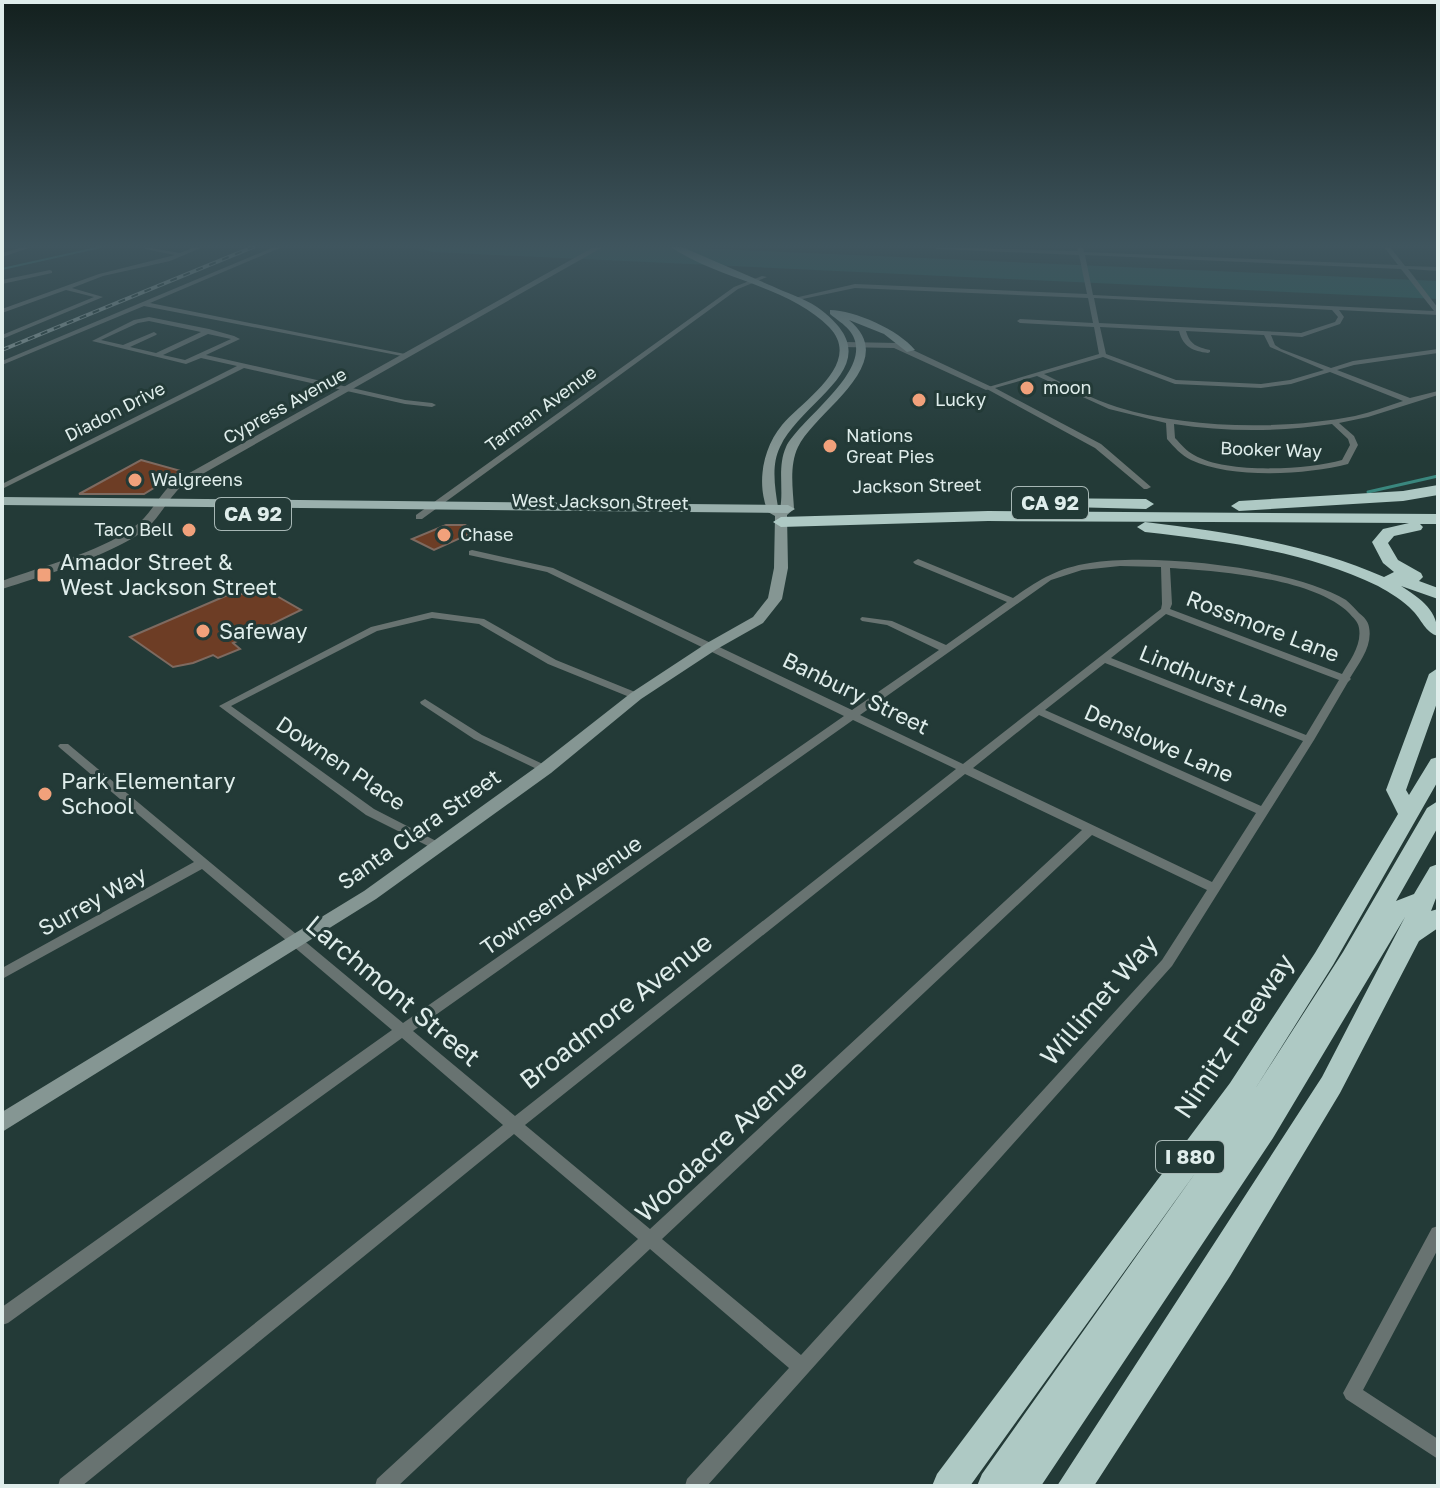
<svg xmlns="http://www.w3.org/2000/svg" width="1440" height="1488" font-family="'Golos Text',sans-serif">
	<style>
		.green { fill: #275d57 }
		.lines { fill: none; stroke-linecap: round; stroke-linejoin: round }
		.stream-far1 { stroke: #3a877e; stroke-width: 2 }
		.stream { stroke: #3a877e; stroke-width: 3 }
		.building { fill: #6d3d25; stroke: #7e6a60; stroke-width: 2 }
		.minor { fill: #687371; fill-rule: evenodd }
		.tertiary { fill: #687371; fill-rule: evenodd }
		.secondary { fill: #859693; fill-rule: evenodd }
		.primary { fill: #9ab0ad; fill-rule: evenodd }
		.motorway { fill: #aec9c4; fill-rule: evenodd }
		.rail-casing { stroke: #92a3a1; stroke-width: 4 }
		.rail { stroke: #233a37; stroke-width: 2; stroke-dasharray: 7; stroke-linecap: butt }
		.poi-dot { fill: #f1a17b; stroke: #233a37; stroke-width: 3 }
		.labels { text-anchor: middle; stroke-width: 6; stroke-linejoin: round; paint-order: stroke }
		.far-poi-label { font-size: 18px; fill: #dfedeb; stroke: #233a37; text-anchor: start }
		.far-street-label { font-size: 18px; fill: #dfedeb; stroke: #233a37 }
		.shield { fill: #233a37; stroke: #a7b7b5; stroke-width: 2 }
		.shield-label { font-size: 20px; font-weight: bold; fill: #dfedeb }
		.poi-label { font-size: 22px; fill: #dfedeb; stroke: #233a37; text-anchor: start }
		.street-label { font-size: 22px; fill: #dfedeb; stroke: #233a37 }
		.near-street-label { font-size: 26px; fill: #dfedeb; stroke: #233a37 }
	</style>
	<rect width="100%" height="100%" fill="#233a37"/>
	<path class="green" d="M416,247H675L1438,281V299L432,252Z"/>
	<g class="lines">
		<path class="stream-far1" d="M2,269L101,247"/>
		<path class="stream" d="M1368,492L1438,476"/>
	</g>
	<path class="building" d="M141,460L181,471L144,494H79Z
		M446,525H465L476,531L434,550L412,539Z
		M261,587L301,610L233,643L240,649L218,658L213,655L193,663L173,667L130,637L230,594H245Z"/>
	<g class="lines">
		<path class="minor" d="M23,247H32L2,257V253Z
			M145,247L180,253L195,247H203L170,261L103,276L72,288L103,297L2,339V335L94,297L66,290L2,313V309L99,274L175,255L145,249Z
			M274,247H282L150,303L405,354L407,355V357L144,306L2,365V361Z
			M934,247L1078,251L1077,247H1083L1084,252L1398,265L1384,247H1390L1405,266L1438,267V271L1408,269L1438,308V315L1339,310L1344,317L1340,324L1302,337L1271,335L1275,345L1281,349L1331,368L1353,361L1438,349V353L1354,365L1337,370L1410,398L1438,391V395L1368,417L1339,423L1354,436L1358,445L1348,464C1306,475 1231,479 1191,460C1181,455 1174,447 1167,439L1166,423L1109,409L1037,376L995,388L1101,444L1151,487L1147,489H1144L1095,448L985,388L1099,354L1094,327L1020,323L1017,321L1020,319L1093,323L1088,298L855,288L793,301L790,299L855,284L1087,294L1079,255L937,249ZM1085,255L1401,269L1434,311L1093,295ZM1094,298L1332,310L1338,317L1335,322L1301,333L1099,323ZM1100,327L1179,331C1183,347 1193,351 1208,353L1210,352V350C1197,347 1190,345 1186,331L1264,335L1270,347L1324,370L1290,380L1261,384L1176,380L1106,354ZM1103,357L1175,384L1261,388L1291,384L1330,372L1403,401C1387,406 1372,412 1355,416C1283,430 1188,429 1117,407C1092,399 1068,386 1044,374ZM1174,424C1226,432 1280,432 1332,424L1348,439L1350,445L1342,460C1307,470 1226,474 1194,455C1186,451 1181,444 1175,438Z
			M50,270L52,271V273L2,284V280Z
			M762,276L767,277L738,289L422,519H416V515L734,287Z
			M149,317L209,329L234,336L240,339L206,355L405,400L432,403L436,405L432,407L405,404L244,368L2,489V484L237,366L201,358L186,364L92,341L134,320ZM149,321L201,332L156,353L130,347L156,335L157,334L154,332L123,345L101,340L138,323ZM208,334L231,339L185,360L163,355Z
			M472,550L553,568L852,710L939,650L887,625L862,621L860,619L862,617L892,621L946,645L1007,602L915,564L913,562L918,559L1013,598C1039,580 1057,568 1090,563C1152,553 1292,567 1346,600C1351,604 1355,609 1359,613C1364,617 1368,621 1369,627C1373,646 1359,663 1350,678L1351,679L1348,682L1314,740L1172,966L707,1486H685L687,1479L789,1368L650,1249L398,1486H375L377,1479L638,1239L514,1134L82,1486H58L60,1479L503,1125L402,1038L8,1323L2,1325V1307L392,1030L202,869L2,979V968L194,862L60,748L58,746L60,744H68L403,1023L844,716L547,572L469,555V551ZM1120,566L1161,567L1162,604L1161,609L963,764L860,715L1051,580L1082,570ZM1170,568C1219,571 1313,578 1349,613C1353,618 1358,621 1359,628C1362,645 1350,660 1342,674L1170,609L1172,604ZM1166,614L1339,680L1306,735L1111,658ZM1105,663L1303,741L1261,806L1045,710ZM1039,715L1256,813L1212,882L973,768ZM853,720L956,769L515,1116L413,1031ZM965,774L1082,830L650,1229L525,1125ZM1092,835L1207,890L1162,960L801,1355L662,1239Z
			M432,612L484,619L556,660L640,694L641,696L636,699L632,698L548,664L479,624L432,618L377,631L231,706L374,809L442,844L444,847L442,850L438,851L366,815L219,706L371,627Z
			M425,699L482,735L549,767L551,769L545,772L541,771L474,739L421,704L420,702Z
			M1438,1226V1249L1363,1390L1438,1439V1459L1346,1399L1343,1393L1432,1228Z"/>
		<path class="tertiary" d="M594,247H603L183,485C168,498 161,516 147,528C120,552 38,578 2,589V581C45,565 96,554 134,527C151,515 159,494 175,481Z
			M845,342L898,343L994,388L986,390L894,348L842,347V343Z"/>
		<path class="secondary" d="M671,247H682C712,260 742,273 772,286C786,293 804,298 817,307C896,364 805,395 780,447C771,465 775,488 778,507L780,509C784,490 777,467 786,447C801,417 880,367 849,330C844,324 836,319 830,314V310C854,310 899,330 915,350L907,352L884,334L849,320C902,363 815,411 798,447C789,466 793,489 794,509L787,515L788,568L782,599L763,623L717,649L641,699L551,773L376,899L2,1132V1112L364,891L539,765L631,693L707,643L753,617L768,598L774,568L775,516L768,512C756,483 763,448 782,425C803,400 864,363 829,327C789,286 717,279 671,247Z"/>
		<path class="primary" d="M2,497L788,505L795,509L788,513L2,505Z"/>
		<path class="motorway" d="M1438,485V495L1403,501L1239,511L1231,506L1239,501L1403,491Z
			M1034,498L1146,499L1154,504L1146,509L1029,506V500Z
			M988,511L1438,514V524H1420L1423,527L1421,530L1394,536L1388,543L1398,560L1421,573L1423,577L1419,581L1438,588V599L1401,586C1422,600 1438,610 1438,636C1426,633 1421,619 1413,611C1404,601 1389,592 1378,586C1305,551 1224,541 1145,532L1137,527L1145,522C1227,532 1308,544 1384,577L1394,572L1383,563L1372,542L1383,529L1409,523L988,521L781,527L773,522L781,517Z
			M1438,668V700L1406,790L1409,795L1431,759L1438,757V781L1333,965L1255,1089L1343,952L1427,808L1438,801V827L1396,901L1414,894L1430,867L1438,864V893L1431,911L1438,909V928L1419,941L1340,1093L1230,1276L1094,1486H1057L1322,1077L1405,917L1273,1138L1041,1486H977L982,1474L1196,1172L970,1486H932L937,1474L1230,1083L1315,953L1398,814L1386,790L1429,674Z"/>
		<defs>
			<path id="rail" d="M2,350L253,247"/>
		</defs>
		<use href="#rail" class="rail-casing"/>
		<use href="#rail" class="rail"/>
	</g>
	<linearGradient id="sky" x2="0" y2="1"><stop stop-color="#13201e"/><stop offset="0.54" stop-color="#3f555e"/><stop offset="1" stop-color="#3f555e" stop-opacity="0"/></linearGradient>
	<rect width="1440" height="455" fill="url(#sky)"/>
	<g class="poi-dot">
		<circle cx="1027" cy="388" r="8"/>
		<circle cx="919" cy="400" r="8"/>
		<circle cx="830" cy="446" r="8"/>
		<circle cx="135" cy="480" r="8"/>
		<circle cx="189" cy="530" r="8"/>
		<circle cx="444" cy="535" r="8"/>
		<rect x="36" y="567" width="16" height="16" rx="4"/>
		<circle cx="203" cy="631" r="8"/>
		<circle cx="45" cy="794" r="8"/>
	</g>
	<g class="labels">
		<g class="far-poi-label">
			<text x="1043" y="394">moon</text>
			<text x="935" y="406">Lucky</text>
			<text x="846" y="442">Nations<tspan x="846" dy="21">Great Pies</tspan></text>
			<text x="151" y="486">Walgreens</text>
			<text x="173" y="536" text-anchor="end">Taco Bell</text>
			<text x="460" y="541">Chase</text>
		</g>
		<g class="far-street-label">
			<text transform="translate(285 406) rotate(-29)" y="6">Cypress Avenue</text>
			<text transform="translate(541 409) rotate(-36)" y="6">Tarman Avenue</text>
			<text transform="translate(115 412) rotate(-27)" y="6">Diadon Drive</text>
			<text transform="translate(1271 450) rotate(2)" y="6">Booker Way</text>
			<text transform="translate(917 486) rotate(-1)" y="6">Jackson Street</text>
			<text transform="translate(600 502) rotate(1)" y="6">West Jackson Street</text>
		</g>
		<g class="shield">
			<rect x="1012" y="487" width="76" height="32" rx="6"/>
			<rect x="215" y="498" width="76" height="32" rx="6"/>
			<rect x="1156" y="1141" width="68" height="32" rx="6"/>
		</g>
		<g class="shield-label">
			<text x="1050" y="510">CA 92</text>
			<text x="253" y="521">CA 92</text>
			<text x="1190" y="1164">I 880</text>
		</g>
		<g class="poi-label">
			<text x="60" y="570">Amador Street &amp;<tspan x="60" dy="25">West Jackson Street</tspan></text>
			<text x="219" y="639">Safeway</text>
			<text x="61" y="789">Park Elementary<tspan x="61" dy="25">School</tspan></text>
		</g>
		<g class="street-label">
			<text transform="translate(1263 626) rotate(21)" y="8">Rossmore Lane</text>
			<text transform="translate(1214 681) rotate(22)" y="8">Lindhurst Lane</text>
			<text transform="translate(856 693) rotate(26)" y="8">Banbury Street</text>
			<text transform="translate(1159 743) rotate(24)" y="8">Denslowe Lane</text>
			<text transform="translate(341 763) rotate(34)" y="8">Downen Place</text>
			<text transform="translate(419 829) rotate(-35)" y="8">Santa Clara Street</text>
			<text transform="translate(561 895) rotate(-35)" y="8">Townsend Avenue</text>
			<text transform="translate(92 901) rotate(-29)" y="8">Surrey Way</text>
		</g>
		<g class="near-street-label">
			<text transform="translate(393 991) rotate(40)" y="9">Larchmont Street</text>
			<text transform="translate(1099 1000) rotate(-49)" y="9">Willimet Way</text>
			<text transform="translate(616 1011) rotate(-38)" y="9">Broadmore Avenue</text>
			<text transform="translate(1234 1036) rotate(-56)" y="9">Nimitz Freeway</text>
			<text transform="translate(721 1141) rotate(-43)" y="9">Woodacre Avenue</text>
		</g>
	</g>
	<rect width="1440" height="1488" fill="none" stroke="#dfedeb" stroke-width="8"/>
</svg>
